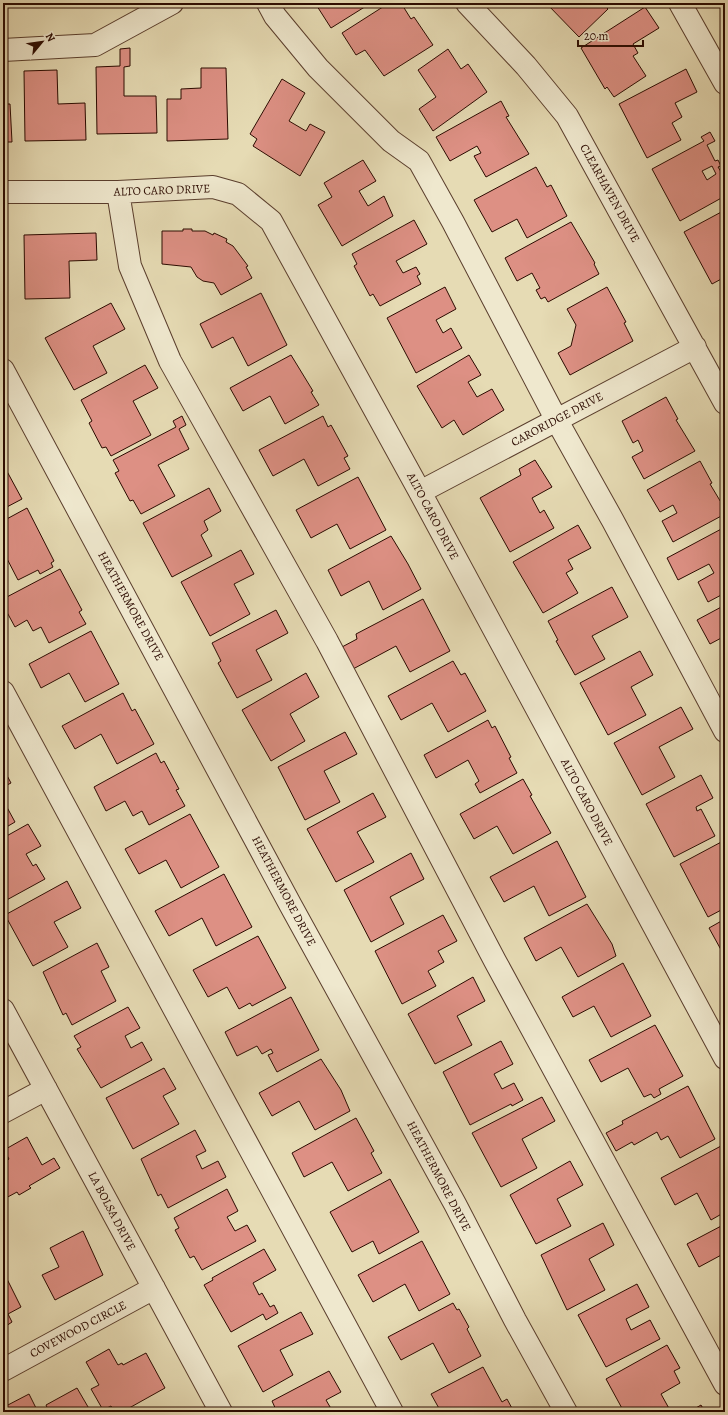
<svg xmlns="http://www.w3.org/2000/svg" width="728" height="1415" font-family="Alegreya,serif">
	<style>
		.building { fill: #dd9084; stroke: #2b0a00; fill-rule: evenodd }
		.lines { fill: none; stroke-linecap: round; stroke-linejoin: round }
		.minor-casing { stroke: #5a3e2d; stroke-width: 24 }
		.minor { stroke: #efe8ce; stroke-width: 22 }
		.labels { text-anchor: middle; stroke-width: 3; stroke-linejoin: round; paint-order: stroke }
		.street-label { font-size: 12px; fill: #2b0a00; stroke: #efe8ce }
	</style>
	<rect width="100%" height="100%" fill="#e6dbb4"/>
	<filter id="stains"><feTurbulence type="fractalNoise" baseFrequency=".005" numOctaves="4"/><feColorMatrix values="0 0 0 0 .2 0 0 0 0 .09 0 0 0 0 .02 0 0 0 .5 -.17"/></filter>
	<radialGradient id="worn" r=".72"><stop offset=".6" stop-color="#630" stop-opacity="0"/><stop offset="1" stop-color="#630" stop-opacity=".3"/></radialGradient>
	<path class="building" d="M315,3H371L331,28Z
		M389,3H401L411,19L414,17L433,45L384,76L365,50L356,55L342,33Z
		M546,3H602L608,9L579,37Z
		M645,7L659,28L633,44L638,53L633,56L646,76L614,97L607,87L605,89L581,48Z
		M130,48V66L124,67V96H156L157,133L97,134L96,67L120,66V49Z
		M448,49L461,69L468,64L487,92L433,131L419,109L436,97L418,70Z
		M201,68H226L228,139L167,141V99H181V89L201,88Z
		M686,69L697,92L675,103L682,117L672,123L681,140L647,158L619,104Z
		M57,70L58,104L85,103L86,140L25,141L24,71Z
		M282,79L305,93L289,121L306,131L310,124L325,132L300,176L253,146L257,139L250,134Z
		M501,101L509,116L506,117L529,154L486,177L474,156L481,153L477,146L450,161L436,137Z
		M3,104H10L12,142H3Z
		M710,132L715,141L707,145L715,161L718,160L721,166L718,167L725,178V196L680,221L652,169L704,141L701,137ZM712,166L716,174L707,180L702,171Z
		M363,160L376,181L359,191L368,206L384,196L393,216L342,246L318,205L332,197L324,183Z
		M536,167L547,187L551,185L567,216L527,238L517,219L492,232L474,200Z
		M725,210V277L712,284L684,232Z
		M414,220L427,244L396,261L403,273L416,267L420,274L417,276L421,284L380,306L373,294L370,296L354,266L357,264L352,254Z
		M571,222L595,263L594,264L599,274L548,302L545,297L541,299L536,290L540,288L532,273L517,281L505,258Z
		M183,229H192V231H205L213,235L214,233L227,239L226,242L233,246L248,266L246,267L252,278L221,295L214,283L203,281L197,277L191,267L162,264V231H183Z
		M96,233L97,260L69,261L70,298L25,299L24,235Z
		M445,287L456,309L436,320L443,333L451,328L462,348L416,373L387,318Z
		M607,287L626,322L624,323L633,341L570,375L558,353L571,346L576,325L567,309Z
		M261,293L287,345L248,366L233,337L212,348L200,324Z
		M111,303L125,329L93,346L107,373L74,390L45,338Z
		M291,355L313,391L311,392L319,405L285,424L270,396L243,411L230,388Z
		M469,355L481,375L468,382L477,397L492,389L504,410L463,435L454,420L442,428L417,386Z
		M145,365L158,388L133,401L151,435L111,456L106,447L102,448L89,423L92,421L81,400Z
		M666,397L678,419L676,420L695,451L644,479L632,457L643,451L638,440L633,443L622,421Z
		M182,416L186,425L179,429L189,449L158,465L175,496L141,514L133,500L130,501L115,473L119,471L113,460L176,427L173,421Z
		M323,416L328,427L331,425L348,456L344,458L350,469L318,486L304,459L273,476L259,450Z
		M535,460L552,487L532,498L540,513L544,510L554,528L510,552L480,498L521,475L519,469Z
		M700,461L712,483L710,484L725,509V514L673,542L662,521L677,513L673,505L660,512L647,490Z
		M3,464L22,499L3,509Z
		M358,477L386,530L350,549L337,524L311,538L296,510Z
		M209,488L221,511L204,521L208,530L201,535L212,556L172,577L143,523Z
		M27,508L54,561L51,563L53,567L40,574L38,570L18,580L3,551V521Z
		M578,525L591,548L568,560L573,569L566,573L578,593L543,613L513,562Z
		M725,527V593L708,602L698,582L714,573L709,564L678,580L667,558Z
		M391,536L408,564L421,589L383,610L369,581L341,596L328,570Z
		M241,550L254,574L234,584L250,614L210,636L181,582Z
		M60,569L82,610L79,612L86,624L49,643L41,627L33,631L27,620L15,627L3,605V599Z
		M612,587L628,617L592,636L605,659L575,675L556,641L558,640L548,621Z
		M423,599L450,651L410,672L396,646L353,669L342,647L357,639L356,634Z
		M725,605V636L710,644L697,620Z
		M276,610L288,633L256,650L272,680L237,698L218,663L221,661L212,643Z
		M91,631L119,684L85,702L69,673L41,688L29,664Z
		M640,651L653,675L631,687L646,715L608,735L580,683Z
		M453,661L461,675L465,673L486,711L448,732L432,703L401,720L388,696Z
		M306,673L319,697L290,714L305,741L271,761L242,710Z
		M123,693L132,711L135,709L154,744L117,764L101,734L75,749L62,726Z
		M681,707L693,729L659,747L675,777L642,795L614,743Z
		M488,720L492,728L495,726L511,757L509,758L517,773L480,793L475,784L479,781L468,760L436,778L424,755Z
		M345,732L357,754L324,771L340,802L305,820L278,767Z
		M156,753L161,763L164,761L179,789L176,790L185,806L149,825L142,811L133,816L125,801L106,811L94,787Z
		M3,768L11,783L3,787Z
		M701,775L713,798L696,807L697,811L701,809L715,836L674,857L646,804Z
		M523,779L532,795L530,796L551,833L513,854L497,826L474,839L460,814Z
		M373,793L386,817L357,832L374,862L336,882L307,829Z
		M3,800L15,822L3,829Z
		M190,814L219,867L181,888L166,860L139,874L125,849Z
		M28,824L41,846L26,854L33,866L36,864L45,879L3,902V838Z
		M725,840V908L708,917L680,864Z
		M557,841L586,897L549,916L534,886L504,902L490,877Z
		M411,853L424,879L390,897L404,924L371,942L344,890Z
		M224,874L252,927L216,946L202,918L169,936L155,911Z
		M67,881L81,908L54,922L68,947L33,966L5,915Z
		M587,904L612,944L616,956L578,977L561,947L536,961L524,938Z
		M443,915L457,941L438,951L444,962L428,971L436,986L402,1004L375,951Z
		M725,919V957L709,928Z
		M258,936L286,988L252,1006L250,1003L239,1009L227,987L208,997L193,970Z
		M97,943L109,967L101,971L116,1001L72,1025L66,1013L63,1015L43,972Z
		M623,963L651,1016L611,1037L594,1006L573,1017L562,997Z
		M473,977L485,1001L457,1016L472,1045L435,1064L408,1014Z
		M291,997L319,1050L277,1072L268,1055L273,1053L271,1049L262,1054L257,1046L237,1056L225,1032Z
		M128,1007L140,1028L125,1036L131,1048L142,1042L152,1060L101,1088L77,1049L81,1047L74,1036Z
		M655,1025L683,1076L659,1089L661,1094L654,1098L651,1094L644,1097L628,1068L601,1082L589,1060Z
		M501,1041L513,1064L494,1074L502,1089L514,1083L523,1100L512,1106L511,1104L470,1125L443,1072Z
		M321,1059L341,1090L350,1111L315,1130L299,1101L272,1116L259,1093Z
		M164,1068L176,1089L163,1096L179,1124L133,1149L106,1098Z
		M688,1086L715,1139L680,1158L668,1136L661,1140L657,1132L634,1145L632,1142L616,1151L606,1133L623,1124L622,1121Z
		M542,1097L555,1121L522,1139L537,1168L501,1187L472,1133Z
		M356,1118L374,1151L371,1153L382,1173L348,1191L332,1162L304,1177L292,1153Z
		M195,1130L206,1151L196,1156L202,1169L218,1161L226,1177L168,1208L161,1194L158,1196L141,1159Z
		M27,1137L42,1165L54,1158L60,1168L29,1186L31,1188L19,1195L17,1192L4,1199L3,1163L9,1159L4,1150Z
		M721,1146L725,1154V1212L711,1220L697,1193L675,1205L661,1178Z
		M570,1161L583,1185L557,1199L571,1226L536,1244L510,1195Z
		M390,1179L419,1232L379,1254L373,1241L352,1252L330,1212Z
		M227,1189L238,1211L227,1217L235,1231L247,1225L256,1241L202,1270L194,1256L190,1258L175,1230L179,1228L174,1218Z
		M603,1223L614,1245L589,1259L605,1290L567,1310L541,1255Z
		M725,1224V1253L699,1267L687,1244Z
		M83,1231L103,1275L55,1300L42,1275L59,1267L50,1248Z
		M422,1241L450,1294L419,1311L405,1284L373,1302L358,1275Z
		M264,1249L276,1270L253,1283L259,1295L262,1293L270,1307L274,1305L278,1313L266,1320L263,1314L231,1332L204,1285L213,1280L212,1278Z
		M6,1277L21,1307L8,1314L12,1322L3,1328V1279Z
		M637,1284L649,1307L626,1319L631,1330L650,1320L660,1339L606,1367L578,1315Z
		M725,1302V1312L721,1304Z
		M453,1303L457,1310L459,1309L469,1327L467,1329L481,1356L449,1373L433,1343L401,1360L388,1337Z
		M301,1312L313,1334L280,1350L293,1375L263,1392L238,1346Z
		M667,1345L680,1368L674,1371L680,1383L661,1394L671,1412H624L606,1379Z
		M109,1349L118,1365L122,1363L123,1365L146,1353L165,1388L122,1412H115L111,1406L103,1410L91,1389L99,1385L86,1362Z
		M483,1367L502,1402L507,1399L514,1412H441L431,1394Z
		M329,1371L341,1392L326,1400L333,1412H277L272,1401Z
		M77,1388L91,1412H49L46,1405Z
		M29,1394L38,1412H9L6,1406Z
		M701,1405L705,1412H689Z"/>
	<g class="lines">
		<defs>
			<path id="minor" d="M268,3L275,16L318,68L391,141L419,161L453,222L556,419L613,521L725,731
				M467,3L526,66L567,116L725,403
				M680,3L725,83
				M3,50L95,45L172,3
				M3,192H118L213,187L238,194L271,221L420,492L725,1058
				M118,192L130,266L170,361L327,641L495,961L725,1384
				M3,370L291,906L455,1204L515,1320L566,1412
				M420,492L695,347
				M3,692L392,1412
				M3,1010L221,1412
				M3,1112L46,1089
				M3,1370L154,1288"/>
		</defs>
		<use href="#minor" class="minor-casing"/>
		<use href="#minor" class="minor"/>
	</g>
	<g class="labels">
		<g class="street-label">
			<text transform="translate(162 190) rotate(-2)" y="4">ALTO CARO DRIVE</text>
			<text transform="translate(610 193) rotate(61)" y="4">CLEARHAVEN DRIVE</text>
			<text transform="translate(557 419) rotate(-28)" y="4">CARORIDGE DRIVE</text>
			<text transform="translate(433 516) rotate(62)" y="4">ALTO CARO DRIVE</text>
			<text transform="translate(131 606) rotate(61)" y="4">HEATHERMORE DRIVE</text>
			<text transform="translate(587 802) rotate(62)" y="4">ALTO CARO DRIVE</text>
			<text transform="translate(284 891) rotate(62)" y="4">HEATHERMORE DRIVE</text>
			<text transform="translate(439 1176) rotate(62)" y="4">HEATHERMORE DRIVE</text>
			<text transform="translate(112 1211) rotate(62)" y="4">LA BOLSA DRIVE</text>
			<text transform="translate(78 1329) rotate(-28)" y="4">COVEWOOD CIRCLE</text>
		</g>
	</g>
	<rect width="728" height="1415" fill="none" stroke="#e6dbb4" stroke-width="16"/>
	<rect x="4" y="4" width="720" height="1407" fill="none" stroke="#2b0a00" stroke-width="2"/>
	<rect x="8" y="8" width="712" height="1399" fill="none" stroke="#2b0a00"/>
	<g transform="translate(42 42) rotate(61)" stroke="#efe8ce" stroke-width="3" paint-order="stroke">
	<path d="M0-3L7 15L0 10L-7 15Z" fill="#2b0a00"/>
	<text y="-6" font-size="11" font-weight="bold" text-anchor="middle" fill="#2b0a00">N</text>
	</g>
	<path d="M578 40v6h65v-6" fill="none" stroke="#2b0a00" stroke-width="2"/>
	<text x="584" y="40" font-size="12" fill="#2b0a00" stroke="#efe8ce" stroke-width="3" paint-order="stroke">20 m</text>
	<rect width="100%" height="100%" filter="url(#stains)"/>
	<rect width="100%" height="100%" fill="url(#worn)"/>
</svg>
